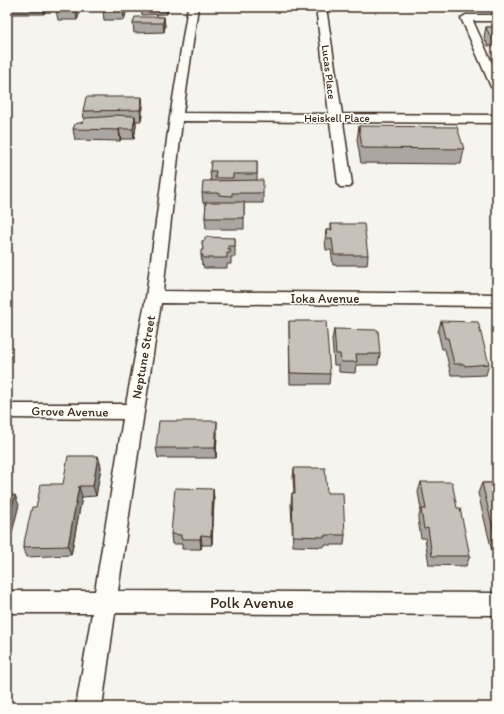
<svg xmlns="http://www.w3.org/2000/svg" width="504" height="714" font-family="Itim,sans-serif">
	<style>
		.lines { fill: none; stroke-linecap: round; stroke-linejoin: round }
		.minor-casing { stroke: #3b2a1e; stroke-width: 3 }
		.minor { fill: #fdfcf7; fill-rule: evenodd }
		.wall { fill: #aba6a1; stroke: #3b2a1e }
		.shaded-wall { fill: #8b8783; stroke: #3b2a1e }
		.building { fill: #c7c1bb; stroke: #3b2a1e }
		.labels { text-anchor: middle; stroke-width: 3; stroke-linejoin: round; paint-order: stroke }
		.far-street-label { font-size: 11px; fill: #3b2a1e; stroke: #fdfcf7 }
		.street-label { font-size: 13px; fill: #3b2a1e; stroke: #fdfcf7 }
		.near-street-label { font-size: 16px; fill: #3b2a1e; stroke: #fdfcf7 }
	</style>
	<rect width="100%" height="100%" fill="#f5f4ee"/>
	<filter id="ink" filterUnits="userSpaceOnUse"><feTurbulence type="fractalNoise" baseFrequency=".025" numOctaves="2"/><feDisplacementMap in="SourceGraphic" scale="8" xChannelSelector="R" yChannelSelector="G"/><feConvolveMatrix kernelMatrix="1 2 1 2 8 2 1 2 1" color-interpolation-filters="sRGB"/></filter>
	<g filter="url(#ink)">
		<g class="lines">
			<defs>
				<path id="minor" d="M188,7H198L183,113L329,114L316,7H326L342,114L497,115V123L343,122L352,184L350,187H340L338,184L330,122L182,121L163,291L497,294V306L161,303L144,412L118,591L497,593V615L115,613L102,707H76L92,613H7V591H95L123,419L7,418V404H126L146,297L170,117Z
					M466,15H497V21H473L497,74V91L491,87L461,18Z"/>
			</defs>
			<use href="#minor" class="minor-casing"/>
			<use href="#minor" class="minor"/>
		</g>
		<path class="wall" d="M7,7H47L44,14H7Z
			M141,7H168V8L167,14L142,15Z
			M81,9L77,20H58L56,10Z
			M127,9L124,20H104L103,11Z
			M158,17H164L165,27L164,32L134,33L133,23Z
			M486,27H497V46H488L484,37Z
			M143,107L141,121H136V126L134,139H121L120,141L75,140L73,129L83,122L84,120L83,111Z
			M359,126L464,149L461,164L361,163L357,140Z
			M257,161V180L263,193V203H244V229H206L205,218L206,203H203L202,193L211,181L210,171Z
			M331,224L368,255L367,265H333L331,250H326L325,240L326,230H331Z
			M235,238V257H231V264H227V268H204L203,265H202L201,255L203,250L202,241Z
			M289,321L330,374L329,384H290L289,331Z
			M441,321L489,364L486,375L461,376V375H451L445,349H442L438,332Z
			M334,329L380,354L378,365H356L355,373L339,372V365H334L332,340Z
			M217,432L216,458H158L156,448Z
			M98,456L101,467L96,496L82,497L71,555L27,557L23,547L36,507L63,484Z
			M294,468L327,493L345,535L344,545H324V547L293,546L291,503L292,493H294L293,478Z
			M421,482L457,508L470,556L466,566L429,565L425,538H421L418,519L421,509L418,492Z
			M482,483H497V551H492L478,493Z
			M213,489L214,499L212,545H202L201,549H182V544H172L171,534Z"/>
		<path class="shaded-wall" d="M43,7H47L44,14Z
			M77,7H81V9L77,20L76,11Z
			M124,7H127V9L124,20L123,11Z
			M166,7H168L167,14Z
			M164,17L165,27L164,32L163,23Z
			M142,97L143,107L141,121L140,110Z
			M135,116L136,126L134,139L133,129Z
			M119,129L121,139L120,141L119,130Z
			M217,421V432L216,458L215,448Z
			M98,456L101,467L96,496L93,486Z
			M79,486L82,497L71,555L68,546Z
			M213,489L214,499L212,545L211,536Z
			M15,495L19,505L7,553V526Z
			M201,535L202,545L201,549L200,539Z"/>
		<path class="building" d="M58,7H77L76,11L56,10Z
			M104,7H124L123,11H103Z
			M157,15V17H164L163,23H133L135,17H155Z
			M486,27H497V36H490Z
			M86,97H142L140,110L83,111Z
			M114,115L135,116L133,129H119V130L73,129L75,124L83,122L85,118L103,117L113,116Z
			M359,126L457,127L464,149L362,148Z
			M211,161H257V174H233V178H215L216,171H210Z
			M263,180V193H232V196L219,195V193H202L203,181Z
			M206,202H244V218H205Z
			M331,224H364L368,255H334L332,239H327L326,230H332Z
			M205,237L235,238V246H228V249H231L230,253H227V258H203V255H201V250H203L202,241L205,240Z
			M289,321H326L330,374L290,373Z
			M441,321L478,322L489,364L465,366L464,364H454L448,338H445Z
			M334,329L378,330L380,354H356L357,362H341L340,354H336Z
			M159,421H217L215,448H156Z
			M68,456H98L93,486H79L68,546L23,547L32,507H36L41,484H63Z
			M294,468H325L327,493H343L345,535H325V537L293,536L292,493H295Z
			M421,482H452L457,508H460L470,556H432L428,528L424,529L421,509H426Z
			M482,483H497V541H496Z
			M175,488L213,489L211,536L201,535L200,539H181V535L171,534Z
			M7,495H15L7,526Z"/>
	</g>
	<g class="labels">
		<g class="far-street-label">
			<text transform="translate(329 72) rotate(83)" y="4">Lucas Place</text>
			<text x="337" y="122">Heiskell Place</text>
		</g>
		<g class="street-label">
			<text x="325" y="303">Ioka Avenue</text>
			<text transform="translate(143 357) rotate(-80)" y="5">Neptune Street</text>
			<text transform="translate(70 411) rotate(1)" y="5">Grove Avenue</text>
		</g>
		<g class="near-street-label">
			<text x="252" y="608">Polk Avenue</text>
		</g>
	</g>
	<rect width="504" height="714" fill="none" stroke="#fdfcf7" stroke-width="24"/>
	<rect x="12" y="12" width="480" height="690" fill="none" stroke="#3b2a1e" stroke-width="1.5" filter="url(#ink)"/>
</svg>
